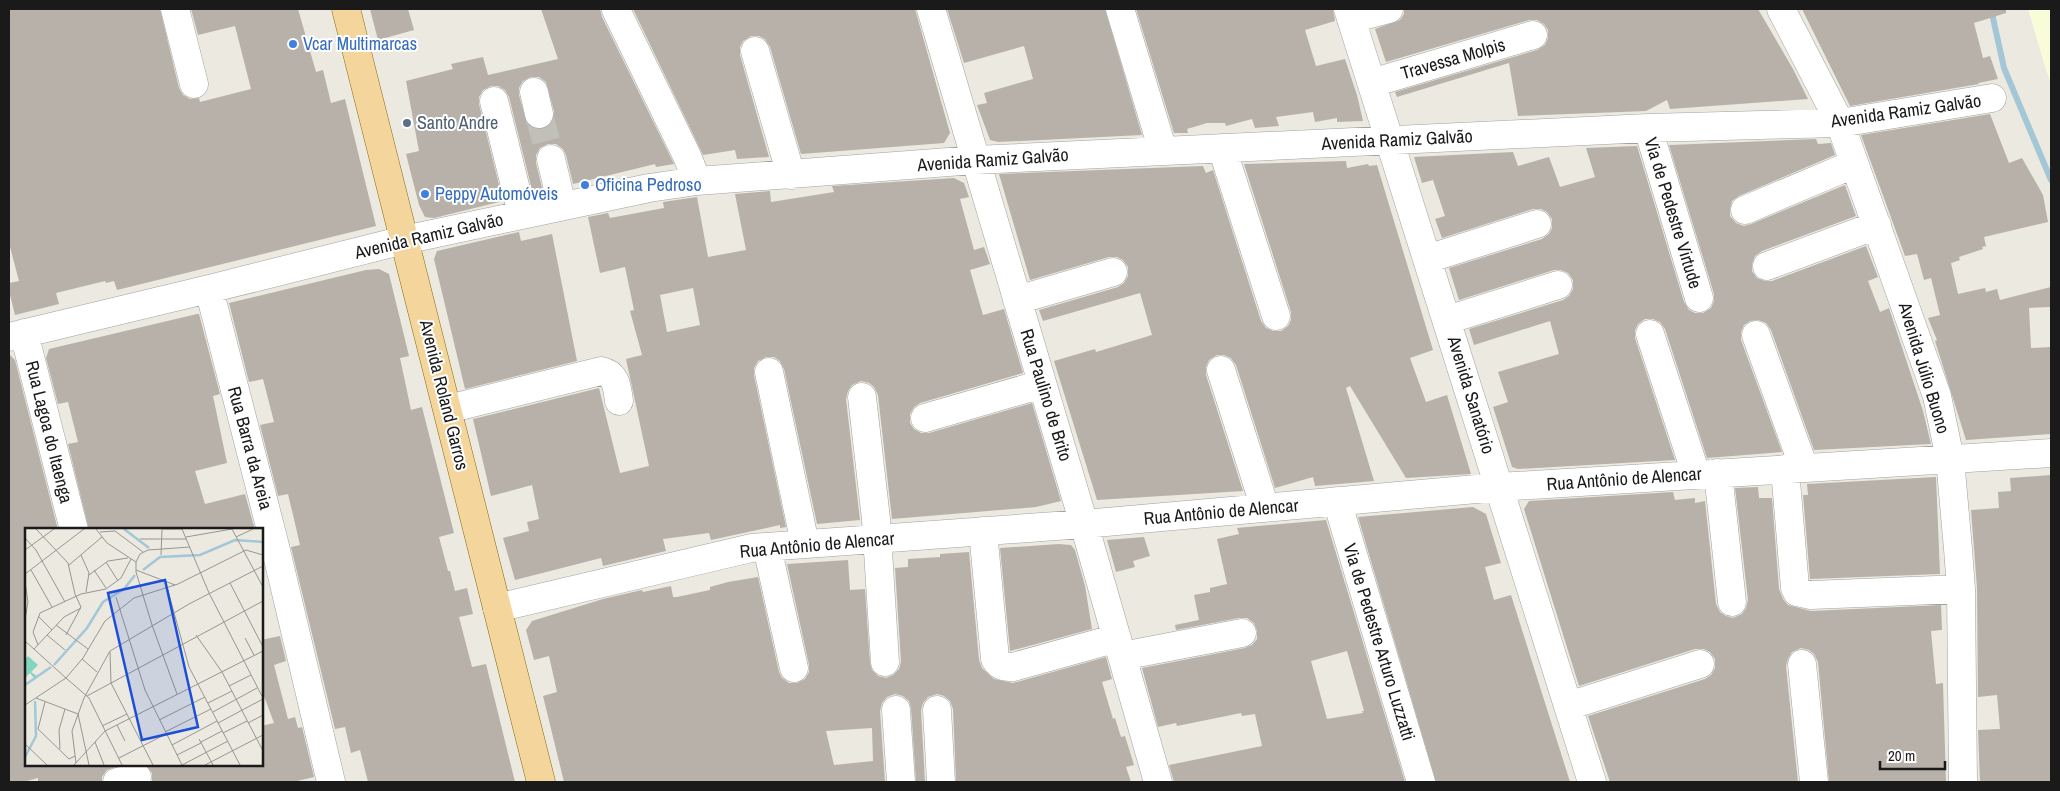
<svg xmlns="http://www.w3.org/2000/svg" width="2060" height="791" font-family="'Archivo Narrow',sans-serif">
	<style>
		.education { fill: #f9fcd9 }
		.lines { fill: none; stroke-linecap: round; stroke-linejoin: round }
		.stream { stroke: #a3c7d7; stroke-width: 6 }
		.building { fill: #b7b1aa; fill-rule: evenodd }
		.minor-tunnel { stroke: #c1c0b8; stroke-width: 28; stroke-dasharray: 28 14; stroke-linecap: butt }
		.minor-casing { stroke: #a1a1a1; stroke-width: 29 }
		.major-casing { stroke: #86680a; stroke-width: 29 }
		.minor { stroke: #fff; stroke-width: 28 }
		.major { stroke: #f4d69c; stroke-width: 28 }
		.shop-dot { fill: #3f7fe0; stroke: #fff; stroke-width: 2 }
		.service-dot { fill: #5c6f8a; stroke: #fff; stroke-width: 2 }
		.labels { text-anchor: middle; stroke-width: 4; stroke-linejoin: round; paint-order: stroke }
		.shop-label { font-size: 18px; fill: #366cbe; stroke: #fff; text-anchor: start }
		.street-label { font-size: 18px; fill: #1a1a1a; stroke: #fff }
		.service-label { font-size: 18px; fill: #4e5e75; stroke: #fff; text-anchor: start }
		.inset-river { fill: none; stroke: #a3c7d7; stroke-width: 2.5 }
		.inset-road { fill: none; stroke: #979691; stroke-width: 1 }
		.view { fill: #1d4ed8; fill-opacity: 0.15; stroke: #1d4ed8; stroke-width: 2.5 }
		.inset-edge { fill: none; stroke: #1a1a1a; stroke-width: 2.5 }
	</style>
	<rect width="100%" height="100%" fill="#ebe9e0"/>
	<path class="education" d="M2028,9H2051V84L2046,70Z"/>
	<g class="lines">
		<path class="stream" d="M1991,9L2004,68L2051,180"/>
	</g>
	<path class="building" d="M9,9H160L179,88L183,95L190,99L199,98L200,102L251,89L235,26L198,35L191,9H298L316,72L323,70L331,103L345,99L376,226L117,290L114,281L106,283L105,281L56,293L59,304L15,315L9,291V283L19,281L9,243Z
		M370,9H408L414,30L378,40Z
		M541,9H600L602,17L674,164L656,167L655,164L573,184L566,155L563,149L556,144H548L540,148L536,155V163L543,192L533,194L509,97L505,90L498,86H491L483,90L479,97V104L503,201L434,218L425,217L419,205L406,154L419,151L406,81L453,69L451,64L483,57L488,75L558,59ZM531,77H539L546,82L554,111V118L550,125L542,129H534L527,124L519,95V88L523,81Z
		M633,9H915L950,133L944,143L801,154L770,47L765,39L759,36H751L743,41L740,47V55L769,157L737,159L735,150L703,155Z
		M947,9H1105L1142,135L998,142L990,140L977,105L987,103L984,93L1033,79L1024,46L964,63Z
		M1136,9H1333L1335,21L1305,30L1316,66L1345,59L1357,95L1363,121L1337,122V118L1315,122L1313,112L1276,117L1279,126L1255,128L1252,119L1226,126L1225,123H1207L1187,129L1188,133H1174Z
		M1404,9H1758L1793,69L1808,99L1670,109L1667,100L1646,111L1518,116L1509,63L1397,97L1395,92L1537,50L1545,45L1548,38V30L1544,24L1537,20H1529L1386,62L1375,29L1400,20L1404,14Z
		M1802,9H2006V13L1974,23L1983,58L1990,56L1998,79L1978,83L1979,84L1850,106Z
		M1990,114L2009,163L2022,158L2043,195L2048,222L1984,237L1986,246L1982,247L1983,249L1959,257L1960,260L1951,263L1958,294L1985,288L1986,292L1997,289L2000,300L2051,287V307L2029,308L2031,348L2051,347V434L1966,440L1935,341L1937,340L1928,318L1940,315L1931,278L1924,280L1917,254L1905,256L1861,135Z
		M1816,139L1818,144L1831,143L1835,155L1739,196L1732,201L1730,209V216L1736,223L1744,226L1751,224L1845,185L1856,216L1762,251L1755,256L1752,264V271L1757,278L1765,281H1772L1866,246L1878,277L1868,281L1880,312L1889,308L1923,411L1931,444L1814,450L1771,330L1766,323L1758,320L1750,321L1744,325L1741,332V340L1782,452L1707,458L1665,329L1660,322L1653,319H1645L1638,324L1635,330V338L1675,460L1518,469L1512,467L1493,407L1508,402L1498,372L1559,354L1550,321L1474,345L1469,329L1563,300L1569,296L1573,289V280L1568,273L1561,270H1554L1459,300L1449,268L1542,239L1549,234L1552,228V219L1547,212L1541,209H1533L1439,239L1442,238L1435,219L1445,216L1433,180L1422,183L1414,157L1513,152L1518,166L1549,157L1560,187L1595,177L1586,148L1637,146L1684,302L1689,310L1695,313H1703L1711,308L1714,301V294L1669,145Z
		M1346,161L1347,168L1368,164L1369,166L1377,165L1433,350L1410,358L1426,402L1447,395L1471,474L1406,478L1350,386L1346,388L1374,481L1315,486L1313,477L1275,488L1236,365L1231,358L1224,355H1217L1209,360L1206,367V375L1243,491L1097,500L1054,361L1095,349L1096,352L1152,335L1140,293L1043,321L1039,310L1118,287L1124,283L1128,276V267L1123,260L1117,257H1109L1030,280L999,174L1203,166L1206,173L1213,170L1261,321L1266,328L1273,331H1281L1288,326L1291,320V312L1244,164Z
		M954,178L964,183L969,197L960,199L974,250L984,247L990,264L970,270L983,315L1004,309L1023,373L920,403L914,407L910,414V423L914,429L921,433H929L1032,403L1061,501L1036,507L892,519L878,395L874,387L869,383L861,381L852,385L848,391L846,399L860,520L817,524L784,369L780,361L774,357H766L758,361L754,368V375L786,527L780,528V525L711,540L709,533L663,539L666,551L603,566L601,558L515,580L503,538L529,531L527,522L539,519L532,485L491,496L473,419L599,388L620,473L649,466L626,359L642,355L630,311L634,310L625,267L600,273L588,217L608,213L610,218L664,208L663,202L697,197L708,257L746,250L735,194L770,191L771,202L834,192L832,186ZM693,288L700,325L667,332L660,295Z
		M519,232L521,241L552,234L577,361L465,389L434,259L437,251Z
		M379,269L389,274L409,356L400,358L411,410L422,407L454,533L439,537L448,571H450L455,591L467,588L473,614L459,617L472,667L486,664L515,782H368L360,750L351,753L345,727L335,729L291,547L300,545L294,519L288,494L278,496L260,425L274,422L263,379L249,382L229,303L366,270Z
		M197,314H199L220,394L213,396L227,463L195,471L205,504L245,494L255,530H89L68,444L78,442L68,402L58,404L46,358L49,349Z
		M9,354L15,360L58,530H26V765H122L107,770L102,777V782H38V778L23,782H9Z
		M2051,475V782H1980L1978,730L2000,729L1997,695L1978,697L1977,588L1971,510L1999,508L1998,492L2011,491L2010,478Z
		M1936,477L1940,574L1810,579L1803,495H1808L1807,484Z
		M1758,487L1759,498H1772L1779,589L1783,599L1788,605L1811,611L1941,605L1942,630L1931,631L1936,684L1943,683L1946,782H1829L1818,662L1814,654L1809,650L1801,648L1792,652L1788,658L1786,666L1798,782H1610L1588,716L1705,679L1711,675L1715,668V659L1710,652L1704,649H1695L1579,686L1524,509L1529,501L1673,492L1675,500L1695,498V503L1705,501L1716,604L1720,612L1726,616L1733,618L1742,614L1746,608L1748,600L1735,488Z
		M1473,507L1486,514L1501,563L1485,567L1494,600L1511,595L1570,782H1436L1358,517Z
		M1326,520L1405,782H1174L1169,765L1262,746L1255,714L1242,716L1241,713L1177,726L1176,723L1158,727L1142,668L1245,648L1252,645L1257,639V631L1254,623L1247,618H1239L1176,630L1175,625L1199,620L1194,595L1210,592V588L1227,584L1217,539L1239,534L1237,528ZM1347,651L1364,711H1362L1363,713L1327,719L1311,661Z
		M1144,537L1150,556L1133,561L1135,567L1116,572L1107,540Z
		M1059,544L1071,545L1075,550L1085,586L1092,629L1010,651L1000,548Z
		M969,552L979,660L982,668L994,679L1013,683L1106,657L1112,679L1102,682L1113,719L1115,718L1121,737L1125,736L1134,765L1126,767L1131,782H956L953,709L950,701L944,696L937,694L928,697L923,703L921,710L925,782H916L911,708L909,701L903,696L895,694L887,697L882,703L880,711L885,782H564L543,696L557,692L549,656L534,660L526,630L532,621L603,599L642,590L643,592L671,586L673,597H677L710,590V587L728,582L758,577L779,672L782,678L789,683H797L805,679L809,672V665L787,564L848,560L850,590L865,589L870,663L872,670L878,676L886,678L893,675L899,669L901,662L895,568L908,567V559L940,557V554ZM872,728L873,761L834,765L826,731Z
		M280,636L286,661L274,665L288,719L295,717L298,728L302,727L314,777L293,782H152V773L146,765H261V726L274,723L261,688V640Z"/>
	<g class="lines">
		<path class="minor-tunnel" d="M539,114L551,159"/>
		<defs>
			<path id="minor" d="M175,9L194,84
				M931,9L1084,524L1158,782
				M1120,9L1163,151
				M1348,9L1592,782
				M1781,9L1840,123L1937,396L1950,459L1958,549L1961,589L1963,782
				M616,10L687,156L697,181
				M1351,19L1389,9
				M755,51L791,175
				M1372,83L1533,35
				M534,92L539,114
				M494,101L522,214
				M1648,128L1699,298
				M1222,148L1276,316
				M551,159L562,206
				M1745,210L1854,164
				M1427,259L1537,224
				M1767,266L1877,225
				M209,289L274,542L331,782
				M1017,300L1113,272
				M1447,320L1558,285
				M24,333L74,530
				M1650,334L1696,474
				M1756,335L1804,468
				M9,337L209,289L404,240L649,188L697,181L975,160L1648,128L1840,123L1992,98
				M1221,370L1265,508
				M769,372L805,544
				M862,397L876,519L885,662
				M448,409L601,371C617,374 617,388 619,401
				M925,418L1042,384
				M1785,469L1795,588L1797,592L1811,595L1961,589
				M1718,473L1732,602
				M1337,501L1421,782
				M983,531L995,659C1000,667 1005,667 1013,667L1117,638
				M767,547L794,668
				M497,608L751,548L1084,524L1499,487L2051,453
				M1122,656L1242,633
				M1802,664L1814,782
				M1568,706L1700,664
				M896,710L901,782
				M937,710L941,782
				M117,782L137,777"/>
			<path id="major" d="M346,9L541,782"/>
		</defs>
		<use href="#minor" class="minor-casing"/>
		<use href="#major" class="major-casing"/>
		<use href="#minor" class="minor"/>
		<use href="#major" class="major"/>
	</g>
	<g class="shop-dot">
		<circle cx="293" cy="44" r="5"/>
		<circle cx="585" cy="185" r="5"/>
		<circle cx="425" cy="194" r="5"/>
	</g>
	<circle class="service-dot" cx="407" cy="123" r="5"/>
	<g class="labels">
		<g class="shop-label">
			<text x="303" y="50">Vcar Multimarcas</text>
			<text x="595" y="191">Oficina Pedroso</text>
			<text x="435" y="200">Peppy Automóveis</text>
		</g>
		<g class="street-label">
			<text transform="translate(1453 59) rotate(-16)" y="6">Travessa Molpis</text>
			<text transform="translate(1906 111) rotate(-8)" y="6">Avenida Ramiz Galvão</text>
			<text transform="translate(1397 140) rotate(-3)" y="6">Avenida Ramiz Galvão</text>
			<text transform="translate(993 160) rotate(-4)" y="6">Avenida Ramiz Galvão</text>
			<text transform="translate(1673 213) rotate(73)" y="6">Via de Pedestre Virtude</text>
			<text transform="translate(429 236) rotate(-13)" y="6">Avenida Ramiz Galvão</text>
			<text transform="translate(1924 368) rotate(73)" y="6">Avenida Júlio Buono</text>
			<text transform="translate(444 395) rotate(76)" y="6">Avenida Roland Garros</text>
			<text transform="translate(1046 395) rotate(73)" y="6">Rua Paulino de Brito</text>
			<text transform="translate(1471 395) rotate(73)" y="6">Avenida Sanatório</text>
			<text transform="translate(49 432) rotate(76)" y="6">Rua Lagoa do Itaenga</text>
			<text transform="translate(250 448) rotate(75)" y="6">Rua Barra da Areia</text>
			<text transform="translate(1624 479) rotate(-4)" y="6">Rua Antônio de Alencar</text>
			<text transform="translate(1221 512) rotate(-5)" y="6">Rua Antônio de Alencar</text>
			<text transform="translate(817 545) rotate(-5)" y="6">Rua Antônio de Alencar</text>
			<text transform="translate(1379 642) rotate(73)" y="6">Via de Pedestre Arturo Luzzatti</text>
		</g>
		<g class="service-label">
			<text x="417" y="129">Santo Andre</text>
		</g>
	</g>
	<g transform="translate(25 528)">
		<rect width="238" height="238" fill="#ebe9e0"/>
		<path d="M3,128L13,137L6,144L12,148L9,150L5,145L0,150V132Z" fill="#83d6bd"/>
		<path class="inset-river" d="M99,1L124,20M118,42L135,29L175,27L210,12L238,14M29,137L62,100L78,74L99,61L110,47M0,157L26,139M0,229L11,208L10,173"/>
		<path class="inset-road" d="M11,1L43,35L50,66L56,79L41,107M71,1L82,15L111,34M207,1L238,59M75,4L90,3L118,24M161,9L207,1M211,9L228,1M0,10L11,22L40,74M115,11H161M0,22L29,1M56,27L64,45L61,64M136,27L137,1H157L184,65L238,170M81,34L93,53M44,37L77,9M6,42L27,79M69,42L81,60M111,42L150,57M0,46L59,1M64,47L83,33L103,30M0,54L3,74L0,91M205,55L238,119M142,59L164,139L215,237M91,69L120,162L157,237M13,88L27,102M31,97L63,121M22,107L40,122M171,107L197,144L238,223M220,110L229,127M0,113L41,150L58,130L80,93L109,70L153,56L221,22L238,27M13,117L8,104L15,85L56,66L81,61L96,50L106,31M9,121L39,89L56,80M85,124L86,155L128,237M57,131L72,144M204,158L226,147M152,166L127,97L111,44V34L115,26L123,22L165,19M62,168L238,73M11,170L53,186M20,174L13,201L44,231L50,228M183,175L207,163M0,177L41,150L64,170L97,237M188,184L232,160M53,186L64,237M134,192L180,169M193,195L238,171M223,195L238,187M92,197L100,213M77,198L102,186M80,203L238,123M140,204L186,181M198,205L222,193M174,211L188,237M70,214L79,237M176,214L197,203M0,216L22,237M147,217L192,193M35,221L34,202L40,181M152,227L176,215M94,230L141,206M51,235L47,203L59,170L85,123L164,76L238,38M49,237L80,203M157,237L203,213M180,237L238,207"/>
		<path class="view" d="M140,52L173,199L117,212L83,65Z"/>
		<rect width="238" height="238" class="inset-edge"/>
	</g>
	<rect width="2060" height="791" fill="none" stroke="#1a1a1a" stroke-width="20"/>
	<path d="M1880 761v8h65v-8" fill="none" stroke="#1a1a1a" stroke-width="2.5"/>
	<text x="1888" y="761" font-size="15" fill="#1a1a1a" stroke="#ffffff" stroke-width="4" paint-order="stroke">20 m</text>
</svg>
